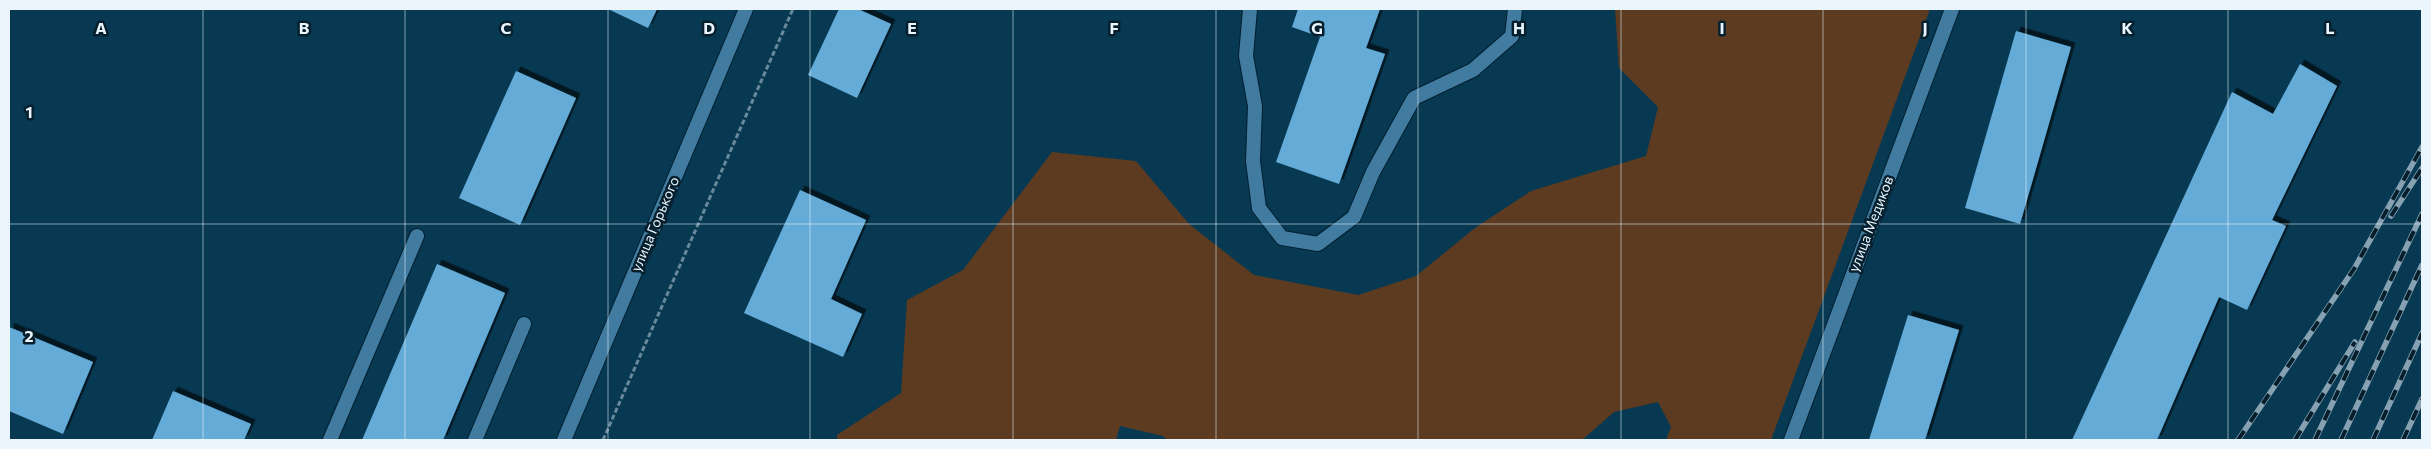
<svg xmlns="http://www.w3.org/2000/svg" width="2431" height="449" font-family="Commissioner,sans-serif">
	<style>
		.green { fill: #5c3b21 }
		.building { fill: #65abd7; filter: url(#shadow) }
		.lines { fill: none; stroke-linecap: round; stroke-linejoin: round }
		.service-casing { stroke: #001f30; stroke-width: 16 }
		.tertiary-casing { stroke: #001f30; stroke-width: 16 }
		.path { stroke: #68899b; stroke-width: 3; stroke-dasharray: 5 2.5; stroke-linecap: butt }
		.service { stroke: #417b9f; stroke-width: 14 }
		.tertiary { stroke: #417b9f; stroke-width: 14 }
		.rail-casing { stroke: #86a2b2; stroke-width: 5.5 }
		.rail { stroke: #061f2d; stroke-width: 4; stroke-dasharray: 11; stroke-linecap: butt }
		.grid { fill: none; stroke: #eaf5fe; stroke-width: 1; stroke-opacity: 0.55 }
		.labels { text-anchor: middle; stroke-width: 5; stroke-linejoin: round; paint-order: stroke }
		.street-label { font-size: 14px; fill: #eaf5fe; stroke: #061f2d }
		.grid-label { font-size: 16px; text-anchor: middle; font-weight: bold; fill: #eaf5fe; stroke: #061f2d; stroke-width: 5; stroke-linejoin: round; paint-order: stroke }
	</style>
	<defs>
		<filter id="shadow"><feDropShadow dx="4.5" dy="-4.5" stdDeviation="0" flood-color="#0009"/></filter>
	</defs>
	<rect width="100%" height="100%" fill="#083952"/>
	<path class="green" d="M1615,9H1930L1771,440H1666L1671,427L1658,402L1614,412L1582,440H1167L1163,436L1120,426L1116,440H837V435L901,393L907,300L963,270L1052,152L1136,161L1189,224L1254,275L1358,295L1416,276L1475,228L1531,191L1646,156L1658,107L1619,68Z"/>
	<path class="building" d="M608,9H657L648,28Z
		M839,9H858L891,24L857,98L808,75Z
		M1298,9H1380L1366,48L1385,54L1339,184L1276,162L1320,37L1292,27Z
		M2016,31L2071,47L2020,224L1965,208Z
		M2300,64L2337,86L2272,220L2286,226L2247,310L2219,297L2157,440H2072L2232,92L2273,114Z
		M516,71L576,98L520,225L459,198Z
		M800,190L866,220L831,299L862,314L843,357L744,313Z
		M437,264L505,293L443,440H362Z
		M1908,315L1959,330L1925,440H1869Z
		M9,327L93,362L63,434L9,411Z
		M173,391L251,424L244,440H152Z"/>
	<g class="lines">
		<defs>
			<path id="service" d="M1250,9L1246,56L1255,106L1253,161L1259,208L1282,238L1318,244L1354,217L1373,172L1414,98L1473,70L1512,36L1515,9
				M330,440L417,236
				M475,440L524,324"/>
			<path id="tertiary" d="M564,440L746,9
				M1791,440L1952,9"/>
		</defs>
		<use href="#service" class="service-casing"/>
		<use href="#tertiary" class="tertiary-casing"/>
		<path class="path" d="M603,440L793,9"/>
		<use href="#service" class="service"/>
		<use href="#tertiary" class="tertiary"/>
		<defs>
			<path id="rail" d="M2391,216L2422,168
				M2238,440L2354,269L2422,147
				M2295,440L2355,342
				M2315,440L2422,214
				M2341,440L2422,265
				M2373,440L2422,333
				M2403,440L2422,399"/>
		</defs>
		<use href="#rail" class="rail-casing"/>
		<use href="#rail" class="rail"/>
	</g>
	<path class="grid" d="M203,9V440M405,9V440M608,9V440M810,9V440M1013,9V440M1216,9V440M1418,9V440M1621,9V440M1823,9V440M2026,9V440M2228,9V440M9,224H2422"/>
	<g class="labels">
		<g class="street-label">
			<text transform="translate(655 224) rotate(-67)" y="5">улица Горького</text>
			<text transform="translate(1871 224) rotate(-69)" y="5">улица Медиков</text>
		</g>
	</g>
	<g class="grid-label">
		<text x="101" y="34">A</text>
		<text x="304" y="34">B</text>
		<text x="506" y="34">C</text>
		<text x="709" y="34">D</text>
		<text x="912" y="34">E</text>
		<text x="1114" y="34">F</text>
		<text x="1317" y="34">G</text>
		<text x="1519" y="34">H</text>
		<text x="1722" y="34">I</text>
		<text x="1925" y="34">J</text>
		<text x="2127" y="34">K</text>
		<text x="2330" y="34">L</text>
		<text x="29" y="118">1</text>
		<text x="29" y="342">2</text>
	</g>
	<rect width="2431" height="449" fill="none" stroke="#eaf5fe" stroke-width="20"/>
</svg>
